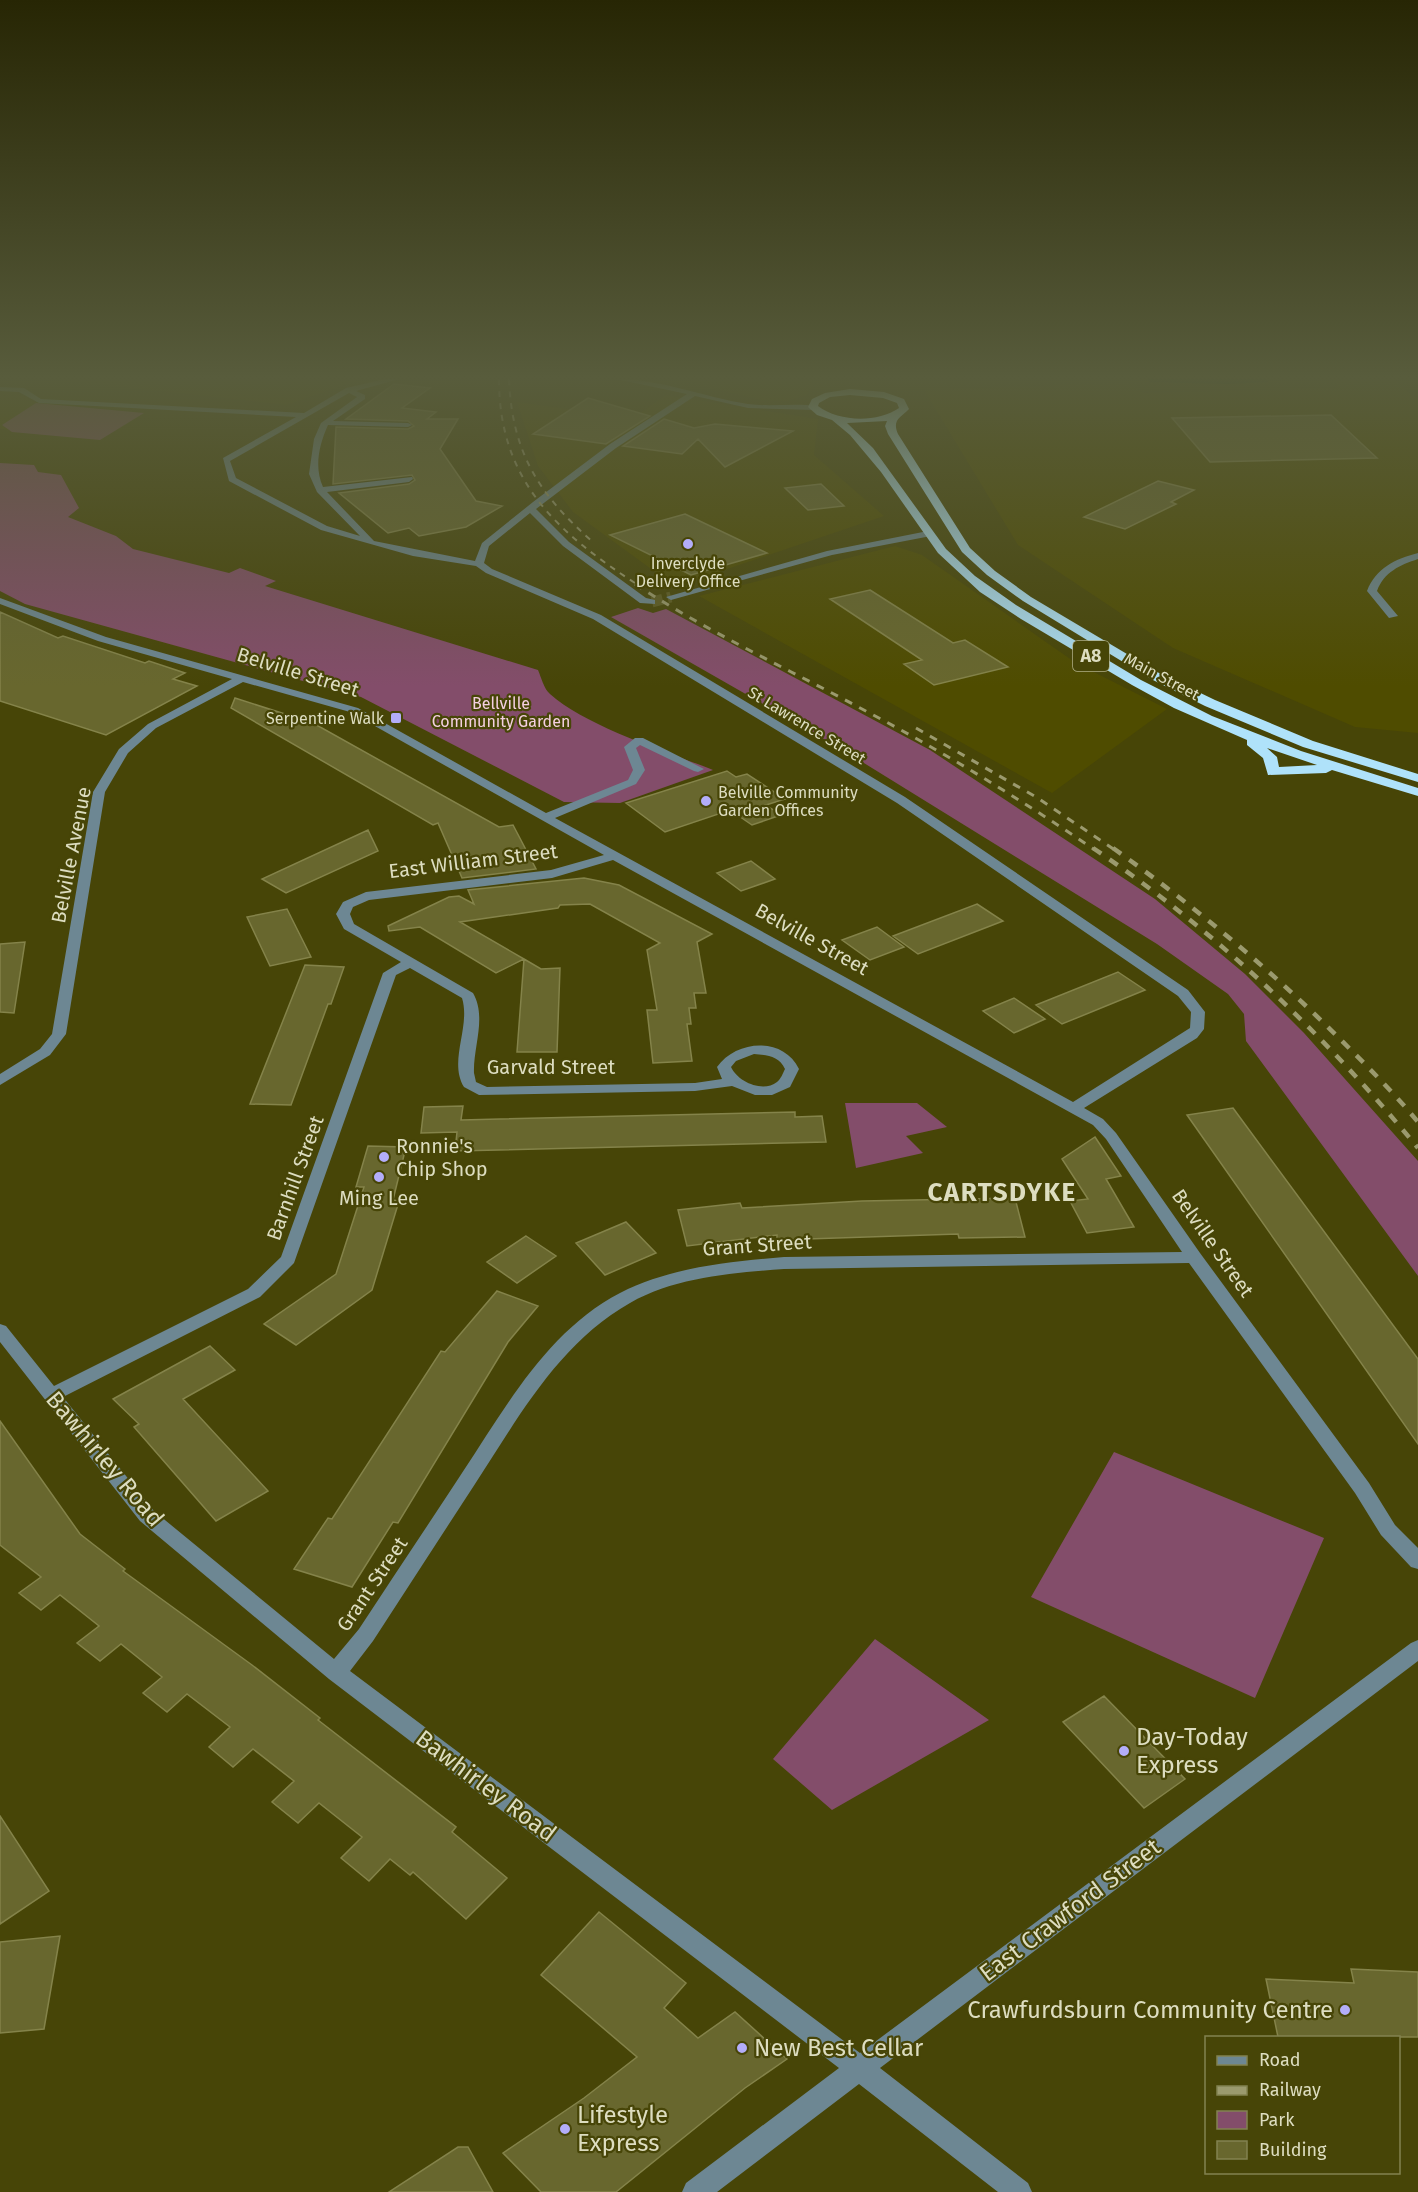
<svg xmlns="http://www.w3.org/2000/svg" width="1418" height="2192" font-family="'Fira Sans',sans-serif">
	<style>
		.built { fill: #4f4c00 }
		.green { fill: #834d6a }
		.water { fill: #032f22 }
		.building { fill: #68672e; stroke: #84834a; stroke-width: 1.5 }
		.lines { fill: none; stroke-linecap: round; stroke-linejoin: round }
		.minor-tunnel { stroke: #5e5c23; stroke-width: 11; stroke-dasharray: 11 5; stroke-linecap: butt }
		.minor { fill: #6d8793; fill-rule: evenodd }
		.highway { fill: #afe2fa; fill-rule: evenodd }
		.rail-far2 { stroke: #9b9a6e; stroke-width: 2; stroke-dasharray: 6 6; stroke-linecap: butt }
		.rail-far1 { stroke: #9b9a6e; stroke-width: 3; stroke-dasharray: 8 8; stroke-linecap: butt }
		.rail { stroke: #9b9a6e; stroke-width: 4.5; stroke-dasharray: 10 10; stroke-linecap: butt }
		.poi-dot { fill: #b3adf9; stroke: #474507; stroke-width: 2 }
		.labels { text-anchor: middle; stroke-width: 4.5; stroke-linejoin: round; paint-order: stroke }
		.far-poi-label { font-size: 16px; fill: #ddddc0; stroke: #474507 }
		.far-street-label { font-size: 16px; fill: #ddddc0; stroke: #474507 }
		.far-park-label { font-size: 16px; fill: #f4cfe1; stroke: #474507 }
		.shield { fill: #474507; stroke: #b0af88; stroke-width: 1.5 }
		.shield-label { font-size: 18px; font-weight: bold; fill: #ddddc0 }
		.street-label { font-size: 20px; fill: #ddddc0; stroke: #474507 }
		.poi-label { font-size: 20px; fill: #ddddc0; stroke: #474507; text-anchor: start }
		.near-street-label { font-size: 24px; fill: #ddddc0; stroke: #474507 }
		.near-poi-label { font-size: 24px; fill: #ddddc0; stroke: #474507; text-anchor: start }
		.district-label { font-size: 26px; font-weight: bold; letter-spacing: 1.5px; fill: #ddddc0; stroke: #474507 }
	</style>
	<rect width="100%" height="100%" fill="#474507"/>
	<path class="built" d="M51,379H360L287,405Z
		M693,379H811L813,385L807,395L787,401L762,400L698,385L692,381Z
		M1334,379H1393L1418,400V733L1355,727L1173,648L1018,545L924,390L1128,383L1143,393L1338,388Z
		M0,391L16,392L36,403L3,425L9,430L0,429Z
		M666,395L818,419L814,455L884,516L689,582H669L573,512L538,466L517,402L633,418Z
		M895,546L922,555L1076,663L1167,709L1052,793L699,596Z"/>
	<path class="green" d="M36,403L144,413L100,440L12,432L2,425Z
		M0,463L34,465L38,472L61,475L79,508L68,517L116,536L133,549L229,573L240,568L276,581L265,586L538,670C541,677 544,689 550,694C585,726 668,752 713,770L620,803L564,802L361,697L25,604L0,591Z
		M638,608L653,613L666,609L930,750L1155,899L1245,974L1304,1033L1418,1161V1276L1246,1041L1244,1014L1228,994L1157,944L838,747L611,617Z
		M845,1103H917L947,1127L906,1136L923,1153L856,1168Z
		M1114,1452L1324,1538L1255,1698L1031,1597Z
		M875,1639L989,1720L832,1810L773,1759Z"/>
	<path class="water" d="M1148,379H1267L1268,382L1227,384L1149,382Z"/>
	<path class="building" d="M394,384L430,388L402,408L436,412L427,419H458L440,449L476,501L502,506L466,527L419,536L409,528L388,533L339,493L409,484L415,480L412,475L333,484L336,427L408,429L414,426L408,421L346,419Z
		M588,398L650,416L606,444L533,434Z
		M1331,415L1377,458L1210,462L1172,418Z
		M664,419L694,428L715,424L793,431L725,467L698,439L682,454L623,446Z
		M1158,481L1194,490L1171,502L1176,504L1125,529L1084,517Z
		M821,484L844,506L808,510L785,488Z
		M685,514L767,553L691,575L610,535Z
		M870,590L953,643L965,640L1008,667L934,685L904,664L922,660L830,599Z
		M0,612L58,638L63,636L145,663L149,661L185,673L173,679L197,686L106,735L0,701Z
		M235,698L313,723L499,827L513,825L536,869L462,878L438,823L433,825L231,708Z
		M727,771L736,777L747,774L785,799L766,805L781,815L752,825L730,810L665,832L626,803Z
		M368,830L378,851L286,893L262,879Z
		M751,861L775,879L741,891L717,873Z
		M584,878L619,885L712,934L697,942L706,993H694L696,1008H689L691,1024H687L692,1061L653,1063L647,1010H657L647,950L660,943L590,904L560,905L558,908L460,922L524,959L496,973L420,927L389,931L388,926L449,897L459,896L474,904L468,890Z
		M977,904L1003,921L918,954L893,936Z
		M287,909L311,957L270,966L247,917Z
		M877,927L904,947L870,960L842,940Z
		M25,942L14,1013L0,1012V944Z
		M524,959L541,969L560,968L557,1052H517Z
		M305,965L344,967L331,1004H328L291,1105L250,1104Z
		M1118,972L1145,990L1062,1024L1036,1005Z
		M1014,998L1045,1019L1014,1033L983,1011Z
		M463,1106L461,1120L795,1112V1117L822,1116L826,1142L455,1151L457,1132L421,1133L424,1107Z
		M1233,1108L1418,1359V1444L1187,1115Z
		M1095,1137L1121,1176L1106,1179L1134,1227L1087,1233L1070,1201L1088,1199L1062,1159Z
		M368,1146L406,1147L393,1200L399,1201L372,1290L296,1345L264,1324L336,1274L364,1187H356Z
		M1015,1198L1025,1237L959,1238L958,1234L777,1240V1235L687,1246L678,1210L740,1203L742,1208L862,1201Z
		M626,1222L656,1253L605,1275L576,1243Z
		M526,1236L556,1256L517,1283L487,1262Z
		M497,1291L538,1306L508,1342L398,1523L393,1522L352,1587L294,1569L328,1518L332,1519L441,1351L445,1352Z
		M210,1346L235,1370L183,1399L268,1491L216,1521L134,1427L139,1424L113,1399Z
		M0,1421L80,1534L125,1569L123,1571L252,1665L320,1718L318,1720L456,1827L452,1832L507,1878L466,1919L413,1872L410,1875L390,1859L369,1881L341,1858L362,1837L319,1803L298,1823L272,1802L294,1781L253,1749L233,1767L209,1747L230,1727L187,1694L167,1712L143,1693L162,1677L121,1644L100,1661L77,1643L99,1626L60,1595L41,1610L19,1593L41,1577L0,1545Z
		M1104,1696L1185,1779L1144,1808L1063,1722Z
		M0,1816L49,1891L0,1924Z
		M599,1912L686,1983L664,2008L698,2038L735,2012L787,2059L745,2088L616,2192H541L503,2153L584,2098L637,2057L541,1975Z
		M60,1936L44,2029L0,2033V1942Z
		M1351,1969L1418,1972V2037H1278L1266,1979L1354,1983Z
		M458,2147H468L493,2192H389Z"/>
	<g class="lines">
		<path class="minor-tunnel" d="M652,602L671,597"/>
		<path class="minor" d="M385,379H399L356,391L365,395V399L333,421L408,423L412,425L408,427L328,425C319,445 314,467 323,487L412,477L413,479L409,482L327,492L374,541L475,561L482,543L533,502L610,444L687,394L616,379C662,379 703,397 748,404C770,407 794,403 817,406L818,408L814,410L748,408L695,396L616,448L536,509L569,542L646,598L655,600V604L640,603L563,546L530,513L489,546L484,563L492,569L601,615L905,797L1188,990L1205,1012L1204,1029L1197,1038L1084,1108L1103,1119L1116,1133L1200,1253L1369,1483L1395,1525L1418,1548V1569L1411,1567L1381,1535L1355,1493L1189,1263L784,1269C732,1273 676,1277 630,1303C558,1344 519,1417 475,1484C441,1536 407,1589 373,1641L350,1671L860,2053L1411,1643L1418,1640V1661L880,2068L1028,2183L1032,2192H998L859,2084L717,2192H682L686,2183L839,2068L329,1679L140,1521L0,1342V1324L6,1326L54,1386L248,1289L281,1257L383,973L401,962L344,929L336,914L343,902L366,892L551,870L604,855L350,712L243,682L156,728L128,753L105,792L66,1034L50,1055L0,1085V1074L40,1049L52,1034L93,792L119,749L148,724L232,679L98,641L0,604V598L106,637L358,708L546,813L628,780L633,770L624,747L635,738H643L704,769L698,772L694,771L640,745L636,748L645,770L636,784L555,818L1073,1102L1190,1028L1191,1012L1178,996L897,803L593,619L486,573L476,566L413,556L321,530L229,481L223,458L296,417L39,403L19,392L0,391V387L24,388L41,399L304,413L346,388ZM349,393L357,397L321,423L314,439L309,474L317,492L360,536L327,526L236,478L230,461ZM613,860L1093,1125L1106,1139L1182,1252L784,1257C728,1262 671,1267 620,1293C547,1331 506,1407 462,1473C428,1525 393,1577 359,1629L334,1659L154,1511L63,1397L260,1297L294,1263L396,975L410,968L462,998C471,1027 448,1061 464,1087L479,1095L695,1091L732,1086L755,1095H772L790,1087L799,1069C783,1036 736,1040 717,1067L722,1079L695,1083L487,1087L476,1082L474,1073C473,1047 487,1017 473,993L354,924L350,914L353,907L369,900L552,878ZM754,1054C767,1055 779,1056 785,1069C783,1073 781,1079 777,1082C763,1093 738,1082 731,1067L736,1061Z
			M928,531L933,534L931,536L832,555L671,600L666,597L827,551Z
			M1418,553V559C1400,565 1384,572 1377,591L1398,616L1389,618L1367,591C1376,568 1395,559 1418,553Z"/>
		<path class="highway" d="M850,389L884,392L904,399L909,409C900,418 892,420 898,434L970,548L995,571L1031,597L1159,673L1215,700L1313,741L1418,774V782L1303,747L1205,706L1151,679L1023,601L987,575L962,552L888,434L885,426L887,421L847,423L873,448L946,549L975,576L1016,605L1141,680L1212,716L1301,751L1418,788V796L1332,770L1326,773L1268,775L1263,758L1247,745V740L1174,708L1132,685L1021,619L980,592L938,553L881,472L850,435L832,420L817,415L808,407L812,399L825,393ZM850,395L883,398L897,403L899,408C877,423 839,422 818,406L819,403L830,397ZM1267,748L1317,765L1279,767L1277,757Z"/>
		<path class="rail-far2" d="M499,379C499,482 558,533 638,585
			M509,379C512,453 539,495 594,543"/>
		<path class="rail-far1" d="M635,584C708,632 786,668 862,709C942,751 1020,799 1095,850
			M916,728L1036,797L1115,850"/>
		<path class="rail" d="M1093,848C1217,932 1323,1033 1418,1148
			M1113,848C1194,906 1270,969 1340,1039C1367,1066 1394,1093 1418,1122"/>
	</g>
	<linearGradient id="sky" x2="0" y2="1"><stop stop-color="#272604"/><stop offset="0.55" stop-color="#585c3c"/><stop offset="1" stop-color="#585c3c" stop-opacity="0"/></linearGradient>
	<rect width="1418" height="686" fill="url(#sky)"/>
	<g class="poi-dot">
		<circle cx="688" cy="544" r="6"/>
		<rect x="390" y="712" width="12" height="12" rx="3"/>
		<circle cx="706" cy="801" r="6"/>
		<circle cx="384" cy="1157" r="6"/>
		<circle cx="379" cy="1177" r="6"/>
		<circle cx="1124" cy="1751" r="6"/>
		<circle cx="1345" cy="2010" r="6"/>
		<circle cx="742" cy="2048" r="6"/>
		<circle cx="565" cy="2129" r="6"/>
	</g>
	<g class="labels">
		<g class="far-poi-label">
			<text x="688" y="569">Inverclyde<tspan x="688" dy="18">Delivery Office</tspan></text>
			<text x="384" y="724" text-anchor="end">Serpentine Walk</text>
			<text x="718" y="798" text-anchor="start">Belville Community<tspan x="718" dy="18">Garden Offices</tspan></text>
		</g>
		<g class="far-street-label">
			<text transform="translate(1162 676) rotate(28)" y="6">Main Street</text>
			<text transform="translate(807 725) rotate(31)" y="6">St Lawrence Street</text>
		</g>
		<g class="far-park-label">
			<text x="501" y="709">Bellville<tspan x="501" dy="18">Community Garden</tspan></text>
		</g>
		<rect class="shield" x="1073" y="641" width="36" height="30" rx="4.5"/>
		<g class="shield-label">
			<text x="1091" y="662">A8</text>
		</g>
		<g class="street-label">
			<text transform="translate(298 672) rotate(17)" y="7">Belville Street</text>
			<text transform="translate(71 855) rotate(-79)" y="7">Belville Avenue</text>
			<text transform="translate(473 861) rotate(-7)" y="7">East William Street</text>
			<text transform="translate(812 939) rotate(29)" y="7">Belville Street</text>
			<text x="551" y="1074">Garvald Street</text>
			<text transform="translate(295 1178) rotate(-70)" y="7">Barnhill Street</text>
			<text transform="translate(1213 1243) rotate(55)" y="7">Belville Street</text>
			<text transform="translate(757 1245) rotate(-4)" y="7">Grant Street</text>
			<text transform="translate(372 1584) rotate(-56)" y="7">Grant Street</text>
		</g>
		<g class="poi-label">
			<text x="396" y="1153">Ronnie's<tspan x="396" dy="23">Chip Shop</tspan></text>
			<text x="379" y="1205" text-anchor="middle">Ming Lee</text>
		</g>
		<g class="near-street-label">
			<text transform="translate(105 1459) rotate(50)" y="8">Bawhirley Road</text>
			<text transform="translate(486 1786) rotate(37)" y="8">Bawhirley Road</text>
			<text transform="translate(1070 1910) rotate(-37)" y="8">East Crawford Street</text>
		</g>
		<g class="near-poi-label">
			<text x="1136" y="1745">Day-Today<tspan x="1136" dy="28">Express</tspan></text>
			<text x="1333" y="2018" text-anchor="end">Crawfurdsburn Community Centre</text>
			<text x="754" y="2056">New Best Cellar</text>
			<text x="577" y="2123">Lifestyle<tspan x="577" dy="28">Express</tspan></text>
		</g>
		<g class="district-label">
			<text x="1002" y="1201">CARTSDYKE</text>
		</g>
	</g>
	<rect x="1205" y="2036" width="195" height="138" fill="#474507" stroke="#838251" stroke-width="1.5"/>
	<rect x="1217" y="2056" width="30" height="9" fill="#6d8793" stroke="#838251" stroke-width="1.5"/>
	<text x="1259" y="2066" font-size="18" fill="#ddddc0">Road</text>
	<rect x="1217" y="2086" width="30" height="9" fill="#9b9a6e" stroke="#838251" stroke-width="1.5"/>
	<text x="1259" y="2096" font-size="18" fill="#ddddc0">Railway</text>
	<rect x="1217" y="2111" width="30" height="18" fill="#834d6a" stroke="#838251" stroke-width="1.5"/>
	<text x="1259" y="2126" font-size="18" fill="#ddddc0">Park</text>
	<rect x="1217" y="2141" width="30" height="18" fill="#68672e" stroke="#838251" stroke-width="1.5"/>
	<text x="1259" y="2156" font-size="18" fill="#ddddc0">Building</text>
</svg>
